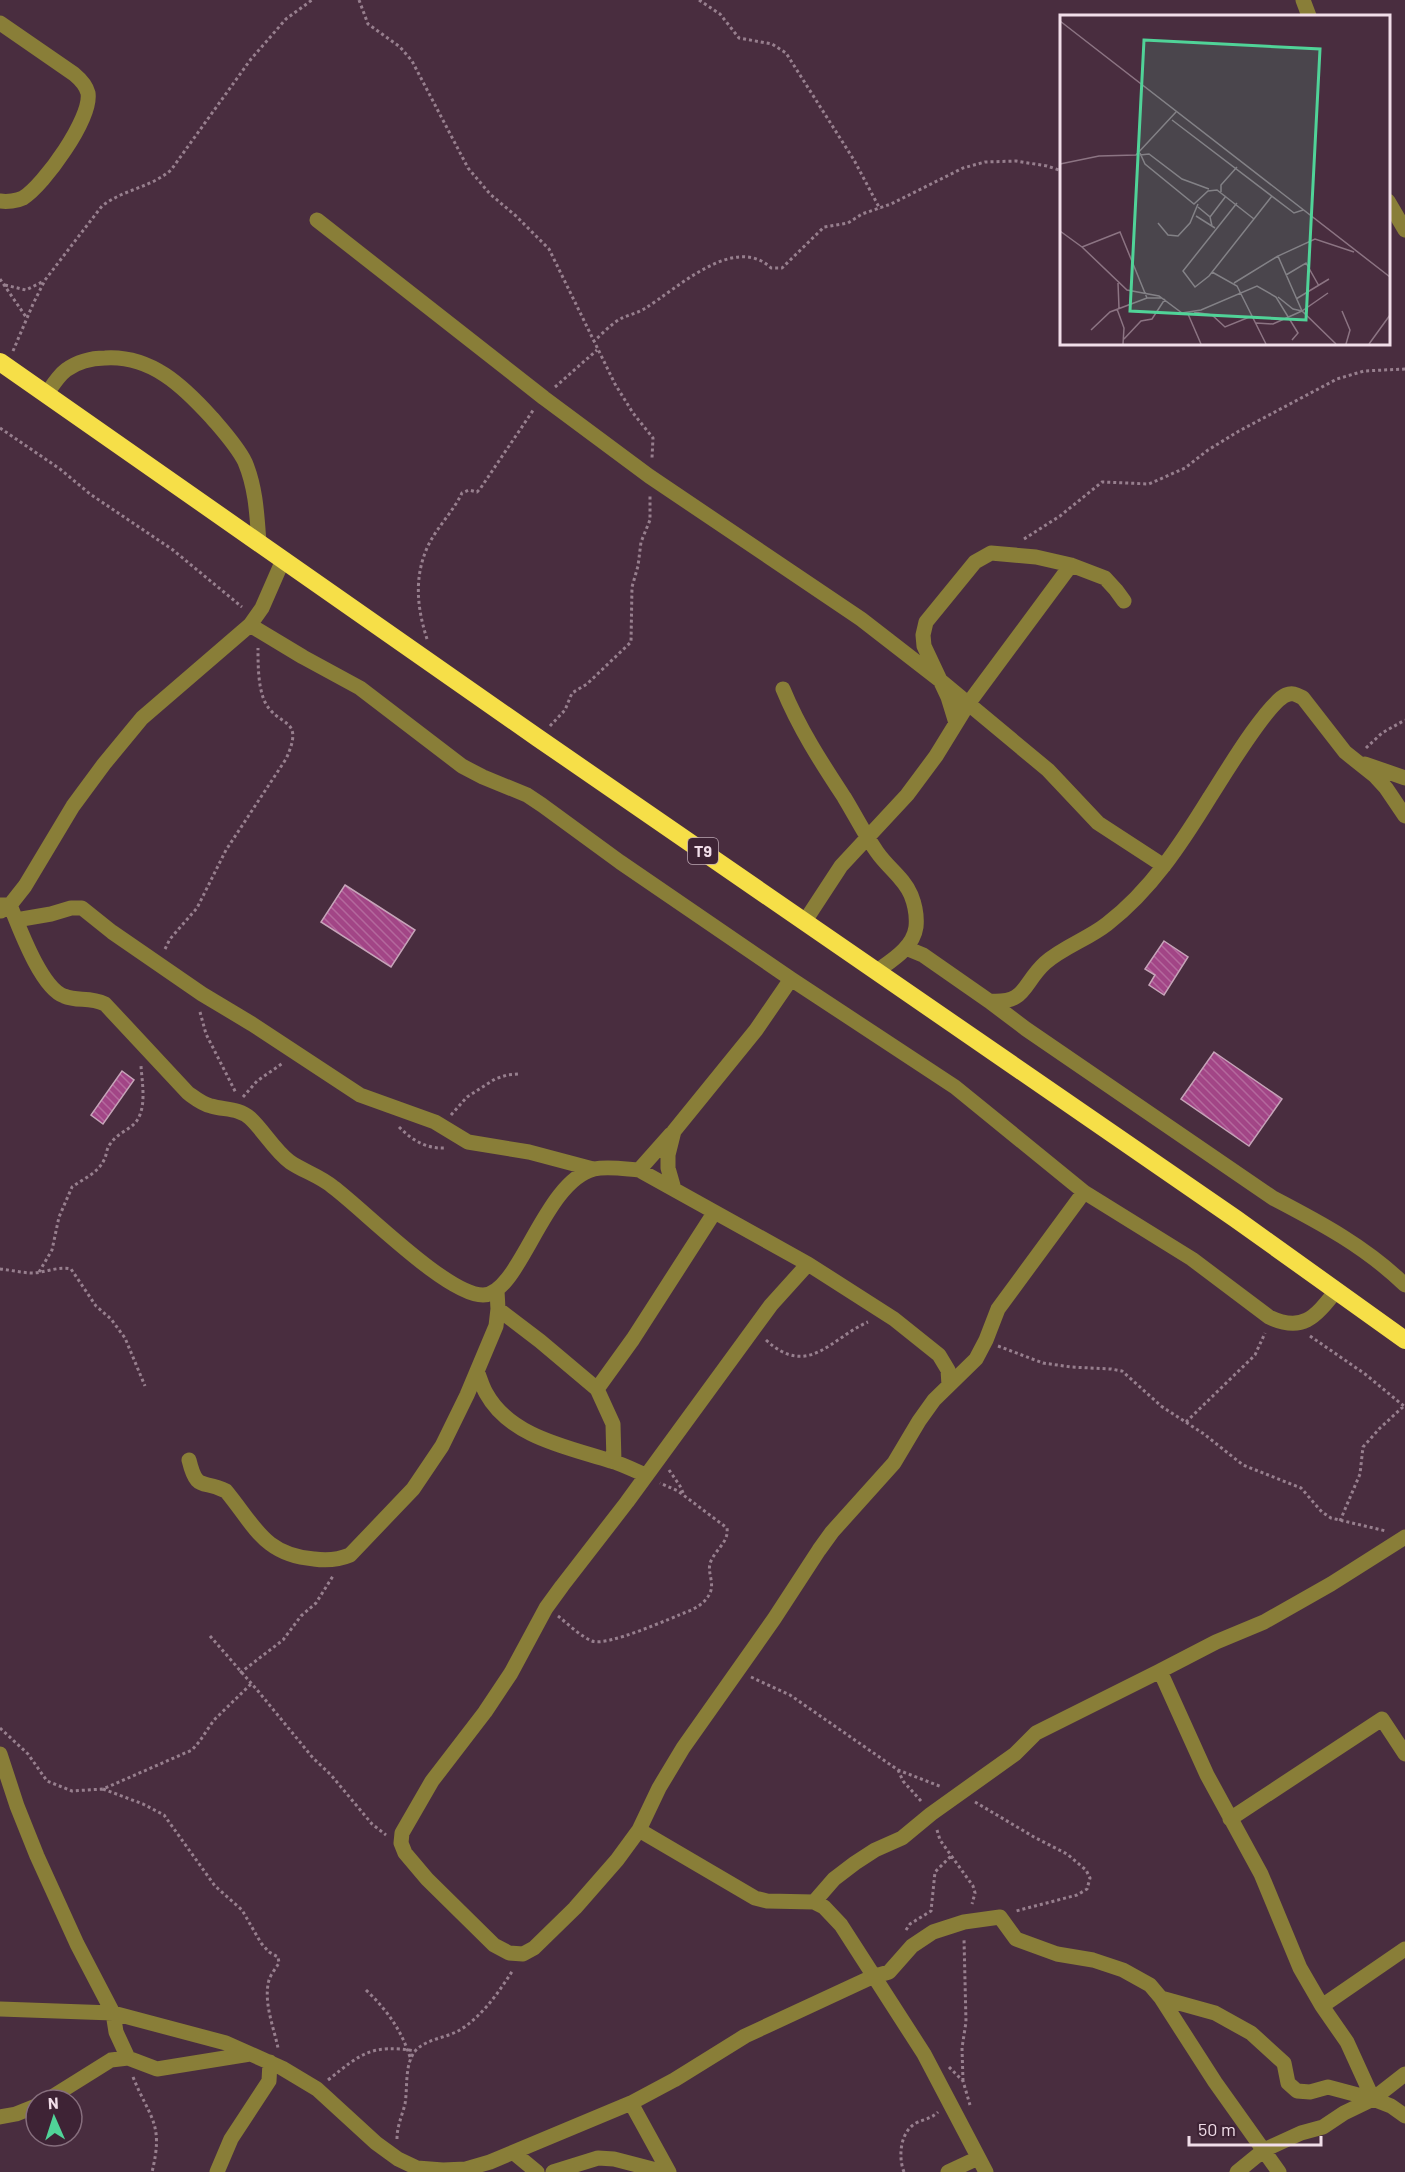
<svg xmlns="http://www.w3.org/2000/svg" width="1405" height="2172" font-family="Barlow,sans-serif">
	<style>
		.building { fill: url(#building-back-hatch); stroke: #c6a4b9; stroke-width: 1.5 }
		.lines { fill: none; stroke-linecap: round; stroke-linejoin: round }
		.path { stroke: #977f8e; stroke-width: 3; stroke-dasharray: 3 3; stroke-linecap: butt }
		.minor { stroke: #897e38; stroke-width: 15 }
		.highway { stroke: #f6df48; stroke-width: 18 }
		.labels { text-anchor: middle; stroke-width: 6; stroke-linejoin: round; paint-order: stroke }
		.shield { fill: #3e2335; stroke: #bba6b3; stroke-width: 1.5 }
		.shield-label { font-size: 16px; font-weight: bold; fill: #f1dee9 }
		.inset-road { fill: none; stroke: #8c7483; stroke-width: 1.5 }
		.view { fill: #50d398; fill-opacity: 0.15; stroke: #50d398; stroke-width: 3 }
		.inset-edge { fill: none; stroke: #f1dee9; stroke-width: 3 }
	</style>
	<defs>
		<pattern id="building-back-hatch" width="6" height="6" patternUnits="userSpaceOnUse" patternTransform="scale(1.5)"><rect width="6" height="6" fill="#a24586"/><path d="M-1 5l2 2M0 0l6 6M5-1l2 2" fill="none" stroke="#b4689d"/></pattern>
	</defs>
	<rect width="100%" height="100%" fill="#492d3f"/>
	<path class="building" d="M345,885L415,930L391,967L321,922Z
		M1164,941L1188,957L1164,995L1149,985L1155,975L1145,969Z
		M1214,1052L1282,1099L1249,1146L1181,1099Z
		M122,1071L134,1080L103,1124L91,1115Z"/>
	<g class="lines">
		<path class="path" d="M359,0L368,24L400,47L412,61L468,168L490,194L516,216L549,249L615,384L633,413L653,438L652,458
			M699,0L720,14L739,38L772,44L786,53L854,160L880,209
			M0,279L26,317
			M5,285L26,290L44,281
			M593,342C602,334 612,323 622,318C629,315 637,313 644,309C677,289 734,233 771,268H782L824,227L848,223L862,214L891,204L963,168L985,162L1016,161L1047,166L1062,171
			M13,351L33,304L45,280L102,206C124,189 150,188 171,170L251,59L286,19L312,0
			M555,387L597,350
			M0,428L60,469L90,494L173,550L242,607
			M1024,539L1060,516L1102,482L1149,484L1185,468L1208,450L1239,431L1337,379L1364,371L1405,369
			M427,639C417,608 414,578 427,548C436,528 453,512 462,493L469,490L477,492L480,489L534,409
			M550,726L565,710L572,693L587,684L631,642L632,587L638,566L641,542L650,520V495
			M1366,748L1382,733L1405,720
			M165,949L170,939L197,908L226,850L286,759C306,715 277,729 264,700C258,685 258,664 258,648
			M200,1012L206,1034L236,1093
			M243,1097L257,1081L283,1063
			M451,1115L467,1097L495,1079L507,1075L519,1074
			M399,1127C412,1140 426,1149 445,1148
			M0,1269C11,1270 22,1273 34,1273C46,1272 60,1266 71,1269L96,1306L111,1319L125,1338L145,1386
			M39,1272L52,1250L59,1217L72,1187C83,1179 98,1173 104,1160C107,1155 106,1148 111,1143C116,1135 126,1131 133,1125C148,1112 142,1083 141,1066
			M1310,1336L1365,1374L1405,1407
			M766,1340C808,1379 831,1338 868,1322
			M998,1346L1043,1363L1071,1367L1111,1369L1122,1371L1161,1406L1204,1434L1243,1465L1301,1488L1322,1512L1331,1518L1386,1531
			M1186,1422L1255,1355L1265,1333
			M669,1470L680,1486L684,1495
			M1340,1521L1360,1474L1363,1447L1380,1428L1405,1405
			M558,1616C568,1624 580,1636 592,1641C607,1647 671,1618 689,1611C698,1607 706,1602 710,1593C715,1582 706,1571 711,1561C716,1549 729,1542 727,1528L678,1491L660,1483
			M210,1636L258,1691L313,1758L331,1775L372,1824L386,1835
			M240,1673L283,1640L301,1616L316,1603L333,1576
			M751,1677L790,1695L898,1770L942,1787
			M0,1728L28,1754L47,1781L72,1791L103,1789L192,1750L199,1742L214,1720L251,1684
			M898,1770L903,1781L921,1801
			M103,1789L143,1804L164,1815L215,1886L242,1910L261,1943L269,1952L278,1957L279,1963C276,1968 271,1974 269,1980C263,2002 274,2028 278,2048
			M975,1802L1034,1837L1067,1854L1086,1870L1090,1878L1087,1889L1077,1895L1016,1911
			M937,1830L940,1840L973,1886L975,1893L972,1904
			M906,1930L910,1924L931,1911L935,1872L951,1856
			M366,1990C388,2011 402,2031 411,2060
			M949,2067L963,2081L970,2105
			M133,2077C150,2119 164,2123 152,2172
			M328,2080C362,2053 371,2044 416,2051
			M963,2081L962,2048L966,2022L964,1939
			M397,2139C397,2126 402,2116 405,2104C408,2086 404,2064 416,2050C427,2039 445,2038 458,2031C481,2018 499,1992 513,1970
			M904,2172C898,2157 900,2132 916,2123C924,2119 931,2119 938,2112"/>
		<path class="minor" d="M1303,0L1309,16
			M0,23L74,74C80,79 86,85 88,93C92,118 44,185 23,198C17,201 7,202 0,201
			M1388,201L1405,230
			M317,220L544,398L649,476L861,619L941,681L1048,770L1098,823L1164,866
			M46,395C52,386 58,376 66,370C77,362 92,358 105,358C151,355 183,386 212,418C224,432 237,446 245,462C256,488 257,516 259,543
			M250,625L303,657L360,688L462,766L483,777L527,795L542,805L620,862L791,979L955,1087L1084,1192L1192,1259L1269,1317C1303,1333 1315,1317 1336,1291
			M783,689C799,728 821,762 844,797C855,815 865,835 877,852C888,868 904,878 911,895C915,905 917,917 916,927C913,948 892,960 877,971
			M956,723L948,697L924,646L923,635L926,622L975,562L991,553L1036,557L1071,565L1105,578L1116,590L1124,601
			M1365,764L1405,778
			M0,905H10C19,927 41,988 64,996C78,1002 89,996 105,1004L188,1093C195,1098 202,1104 211,1106C225,1110 239,1108 250,1118C264,1131 274,1150 290,1162C303,1171 320,1176 333,1187C364,1210 447,1295 483,1295C520,1295 543,1182 594,1169C608,1166 625,1169 639,1170L808,1264L894,1319L939,1355L948,1370L949,1385
			M1,911L10,905L25,886L73,806L104,764L142,718L250,625L262,608L283,560
			M16,920L51,914L71,908H82L112,932L202,994L252,1024L360,1095L435,1122L468,1142L529,1152L593,1169
			M805,921L841,866L907,795L936,756L968,704L1071,565
			M906,948L923,955L989,1001C1027,1004 1022,984 1045,963C1063,947 1088,939 1107,924C1151,890 1181,844 1210,797C1223,777 1267,703 1286,695C1293,692 1297,695 1303,698L1345,752L1375,776L1386,788L1405,816
			M989,1001L1026,1029L1273,1198C1321,1223 1366,1247 1405,1285
			M639,1170L671,1134
			M674,1189L668,1168V1155L674,1131L756,1030L791,979
			M808,1264L771,1305L627,1502L562,1586L546,1608L511,1673L485,1712L432,1781L402,1833L401,1843L405,1853L427,1879L494,1945L509,1953L523,1954L534,1948L575,1908L617,1860L639,1830L659,1788L683,1748L774,1619L819,1550L832,1532L894,1463L919,1421L934,1400L976,1359L986,1340L998,1309L1084,1192
			M498,1309L540,1341L597,1389L613,1424L614,1462
			M477,1371C480,1378 482,1386 486,1393C510,1437 567,1447 611,1461C622,1464 634,1470 645,1475
			M597,1389L633,1339L714,1213
			M189,1460C197,1493 203,1479 226,1491C255,1526 264,1555 314,1559C328,1561 338,1560 350,1555L413,1489L442,1446L467,1395L496,1326L498,1309L497,1291
			M0,1754L17,1806L37,1856L77,1944L113,2013L116,2032L128,2058L157,2069L250,2054
			M1230,1819L1382,1719L1405,1754
			M639,1830L755,1898L767,1901L814,1902L824,1907L841,1925L924,2054L986,2172
			M814,1902L834,1879L855,1863L875,1850L902,1838L931,1814L1015,1754L1036,1733L1160,1671
			M1161,1998L1215,2013L1251,2033L1284,2063L1288,2083L1297,2091L1310,2092L1328,2087L1373,2099
			M1322,2006L1405,1949
			M0,2009L113,2013L226,2043L282,2068L317,2089L376,2143L398,2159L417,2168L443,2170L466,2169L490,2162L631,2103L674,2080L745,2036L872,1977L889,1972L912,1946L933,1932L964,1922L1000,1917L1016,1939L1057,1954L1093,1960L1123,1970L1150,1985L1161,1998L1215,2082L1279,2172
			M1373,2099L1347,2042L1322,2006L1300,1968L1261,1874L1207,1775L1160,1671L1216,1642L1264,1622L1331,1584L1405,1537
			M1373,2099L1405,2074
			M47,2100L111,2060L128,2058
			M631,2103L669,2172
			M0,2117L16,2114L36,2106
			M514,2153L537,2172
			M217,2172L231,2139L269,2081L270,2062
			M553,2172L598,2158L614,2159L664,2172
			M948,2172L978,2158
			M1237,2172L1264,2150L1301,2133L1323,2127L1344,2113L1373,2099L1391,2106L1405,2116"/>
		<path class="highway" d="M0,362L538,738L1236,1219L1405,1340"/>
	</g>
	<g class="labels">
		<rect class="shield" x="688" y="838" width="30" height="26" rx="4.5"/>
		<g class="shield-label">
			<text x="703" y="857">T9</text>
		</g>
	</g>
	<g transform="translate(1060 15)">
		<rect width="330" height="330" fill="#492d3f"/>
		<path class="inset-road" d="M0,6L330,262M112,105L234,198L243,195M80,138L85,149L134,189L148,176L157,175L194,204M80,140L89,139L122,164L149,174M0,149L39,141L76,140L116,97M161,177V170L177,152M177,188L123,256L135,272L149,261L212,181M138,192L150,202L152,211M136,201L155,213M150,202L166,181M98,208L108,220L118,221L130,208L138,189M0,216L22,232L67,275L99,281L122,298L141,295L197,271L216,282L238,318L232,325M22,232L60,217L87,283H102M152,257L177,271L206,329M226,260L246,248L259,271M58,268L59,293M174,268L218,241M218,282L233,294L242,296L268,278M236,284L269,264M57,294L64,313L63,329M242,296L218,241L255,224L294,237M282,296L290,315L286,329M134,297L152,300L165,312L192,301M128,299L141,329M196,308L213,309L242,296L276,329M31,315L50,297L87,283M64,324L81,306L92,304L105,284M309,329L330,300"/>
		<path class="view" d="M84,25L260,34L246,305L70,296Z"/>
		<rect width="330" height="330" class="inset-edge"/>
	</g>
	<g transform="translate(54 2118) rotate(357)"><circle r="28" fill="#3e2335" stroke="#866e7d" stroke-width="1.5"/>
	<path d="M0-4.5L10 22L0 15L-10 22Z" fill="#50d398"/>
	<text y="-9" font-size="16" font-weight="bold" text-anchor="middle" fill="#f1dee9">N</text>
	</g>
	<path d="M1189 2136v9h132v-9" fill="none" stroke="#f1dee9" stroke-width="3"/>
	<text x="1198" y="2136" font-size="18" fill="#f1dee9" stroke="#3e2335" stroke-width="4.5" paint-order="stroke">50 m</text>
</svg>
